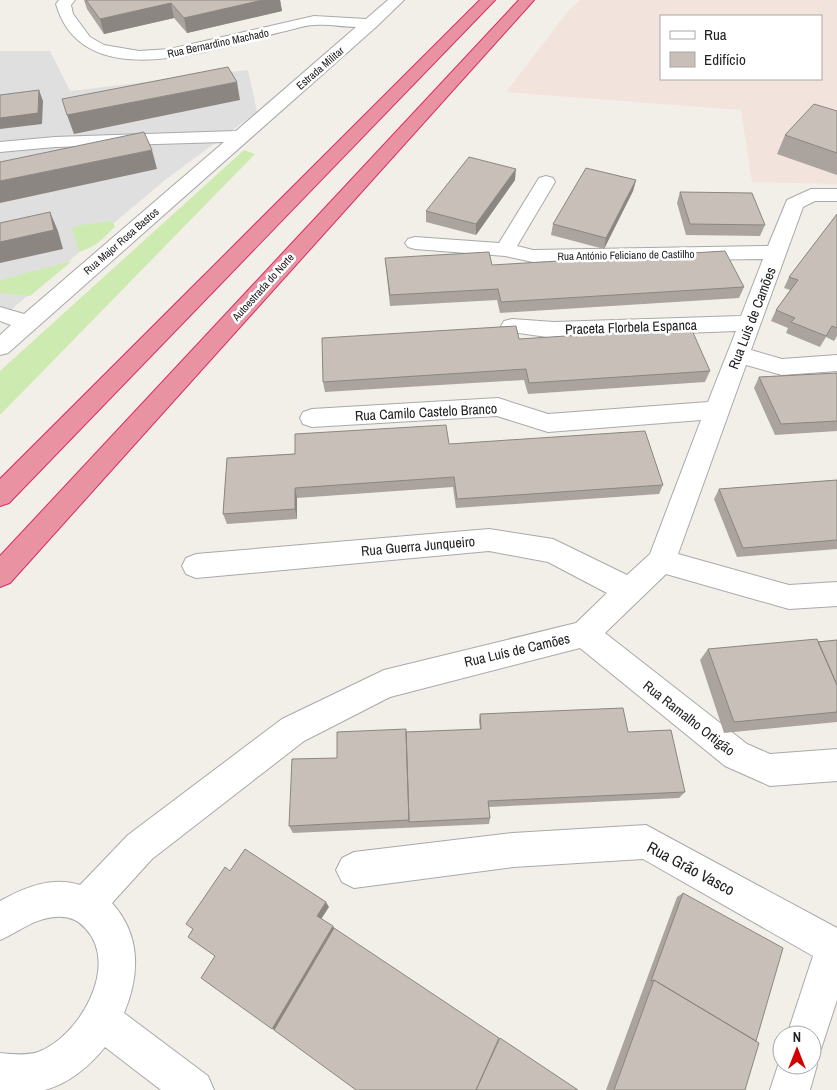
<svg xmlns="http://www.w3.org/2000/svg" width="837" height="1090" font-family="'Archivo Narrow',sans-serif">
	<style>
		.residential { fill: #e0dfdf }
		.military { fill: #f3e3dd; fill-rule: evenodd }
		.grass { fill: #cdebb0 }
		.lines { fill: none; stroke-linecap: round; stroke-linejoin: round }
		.minor-casing { stroke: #a9a9a9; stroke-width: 2 }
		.highway-casing { stroke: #dc2a67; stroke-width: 2 }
		.minor { fill: #fff; fill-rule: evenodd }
		.highway { fill: #e892a2; fill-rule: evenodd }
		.wall { fill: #aba49e }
		.shaded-wall { fill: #8b8681 }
		.building { fill: #c7bfb8; stroke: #8b8681 }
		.labels { text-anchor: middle; stroke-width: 5; stroke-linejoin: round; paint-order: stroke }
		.far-street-label { font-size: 11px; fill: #222; stroke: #fff }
		.street-label { font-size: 14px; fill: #222; stroke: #fff }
		.near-street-label { font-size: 16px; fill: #222; stroke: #fff }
	</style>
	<rect width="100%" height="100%" fill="#f2efe9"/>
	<path class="residential" d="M0,51H50L70,91L248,70L257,112L165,180L0,319Z"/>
	<path class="military" d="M580,0H837V184L752,182L741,110L506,92L568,11ZM661,16H821V79H661Z"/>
	<path class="grass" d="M244,150L255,154L0,415V371Z
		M111,221L115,226C104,239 95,247 79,252L72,228L81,225Z
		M72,261L30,296L0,293V280Z"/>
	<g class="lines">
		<defs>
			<path id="minor" d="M59,0H75L71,5L73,14L90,37L104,45L139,51L170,49L314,16L366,19L388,0H404L376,27L8,353L0,355V335L11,325L0,321V307L24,314L224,142L55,147L0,152V142L55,137L236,131L356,27C343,27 328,24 315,25C304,25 292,30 281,32C216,48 83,98 56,4Z
				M546,176L553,178L555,182L517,246L533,250L768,246L787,200L811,189H837V201H815L803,207L751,350L782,359L837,355V371L782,375L746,365L678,554L789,585L837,582V606L789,609L666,574L605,633L747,744L770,754L837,749V781L770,786L725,766L580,648L390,697L304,741L152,859L112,903C141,935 140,975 124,1013L208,1076L214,1090H161L105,1047C90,1066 67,1085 44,1090C31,1090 14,1090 0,1090V1053C12,1054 26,1056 38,1052C79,1037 120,966 86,929C78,920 69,916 56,917C34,918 19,932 0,940V901C25,887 52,876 80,885L128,835L282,719L384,670L576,623L607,593L548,562L489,551L196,578L186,574L182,566L186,558L196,554L489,529L553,539L627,575L650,554L701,420L548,432L497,416L312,427L303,424L300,418L303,412L312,409L498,398L548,414L708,402L736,331L554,338L504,331L501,326L504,321L512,319L554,322L741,316L763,259L533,262L505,256L415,249L408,247L405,243L408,239L415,237L499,243L539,178Z
				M646,825L837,928V1000L821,1049L812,1053V1035H787L813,956L643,859L513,867L354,888L342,882L336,870L342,858L354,852L513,833Z
				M782,1053V1065H812V1053L817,1065L810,1090H770Z"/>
			<path id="highway" d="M480,0H495L9,503L0,506V479Z
				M519,0H534L10,583L0,587V556Z"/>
		</defs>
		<use href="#minor" class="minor-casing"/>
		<use href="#highway" class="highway-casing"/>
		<use href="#minor" class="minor"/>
		<use href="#highway" class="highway"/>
	</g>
	<path class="wall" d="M84,0H280L282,11L187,33L174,18L104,34L87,9Z
		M837,111V175L777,154L785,135Z
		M515,180L476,235L426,222V211Z
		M636,180L633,191L604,249L551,235L553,224Z
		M680,192L765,225L760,236L686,235L677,203Z
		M837,214V336L834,341L826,337L820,347L786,333L788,328L771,321L776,310L790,290L784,288L789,277Z
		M385,258L492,265L744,287L739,298L500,313L497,300L390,306Z
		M519,339L710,371L705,382L528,394L524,380L325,392L323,382Z
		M837,373V431L775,435L754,388L759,377Z
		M449,444L663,485L659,494L456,508L453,487L297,498V519L227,524L223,514L227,458Z
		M837,480V549L737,557L714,499L719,489Z
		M837,640V722L724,733L700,660L708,649Z
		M480,714L628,732L685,792L679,798L489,807L490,818L489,824L293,833L289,826L337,758L406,732L480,729L479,721Z
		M683,893L756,1041L745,1090H606L677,897Z"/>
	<path class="shaded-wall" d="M263,0H280L282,11L187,33L184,18Z
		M171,3L174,18L104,34L100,19Z
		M237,82L240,100L74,134L67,115Z
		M39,90L43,101L42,124L0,129V118Z
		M152,150L157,169L0,203V181Z
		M516,169L515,180L476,235V224Z
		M636,180L633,191L604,249L606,238Z
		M50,212L58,231L63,249L0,263V242Z
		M295,488L297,498V519L295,509Z
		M326,902L329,907L320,921L317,916Z
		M333,926L336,931L277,1031L272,1029Z"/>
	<path class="building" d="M86,0H263L184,18L171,3L100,19Z
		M228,67L237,82L67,115L62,99Z
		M39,90L38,113L0,118V95Z
		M814,104L837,111V153L785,135Z
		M144,132L152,150L0,181V162Z
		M469,157L516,169L476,224L426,211Z
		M586,168L636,180L606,238L553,224Z
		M680,192L752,193L765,225L690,224Z
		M50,212L54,230L0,242V223Z
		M837,214V328L832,326L826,336L791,322L795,318L776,310L798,280L789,277Z
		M725,251L744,287L501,302L498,289L390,295L385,258L489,252L492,265Z
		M516,326L519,339L691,328L710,371L529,383L526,369L323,382L322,338Z
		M837,373V421L781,424L759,377Z
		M446,425L449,444L645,431L663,485L457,499L454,477L295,488V509L223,514L227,458L295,454V434Z
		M837,480V540L743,548L719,489Z
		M817,639L837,685V712L734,722L708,649Z
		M837,640V685L818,642Z
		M623,708L628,732L671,730L685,792L488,801L490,818L409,822L406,732L481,729L480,714Z
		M406,729L409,820L289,826L292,759L337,758V732Z
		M245,849L326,902L317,916L333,926L272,1029L201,978L215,956L188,937L193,929L186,924L225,867L230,871Z
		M683,893L783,948L756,1041L654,980L651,981Z
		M334,928L499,1038L476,1090H356L274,1030Z
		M654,980L759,1043L745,1090H614Z
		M500,1038L578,1090H476Z"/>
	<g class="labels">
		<g class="far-street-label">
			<text transform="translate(218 43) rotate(-12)" y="4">Rua Bernardino Machado</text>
			<text transform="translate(320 68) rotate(-41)" y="4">Estrada Militar</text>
			<text transform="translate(121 241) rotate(-41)" y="4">Rua Major Rosa Bastos</text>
			<text transform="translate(626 255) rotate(-1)" y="4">Rua António Feliciano de Castilho</text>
			<text transform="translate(263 287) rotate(-48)" y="4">Autoestrada do Norte</text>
		</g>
		<g class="street-label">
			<text transform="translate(752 318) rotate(-69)" y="5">Rua Luís de Camões</text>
			<text transform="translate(631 327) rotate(-2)" y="5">Praceta Florbela Espanca</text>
			<text transform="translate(426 412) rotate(-3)" y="5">Rua Camilo Castelo Branco</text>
			<text transform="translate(418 546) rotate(-5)" y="5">Rua Guerra Junqueiro</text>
			<text transform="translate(517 650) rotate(-13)" y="5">Rua Luís de Camões</text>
			<text transform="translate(689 718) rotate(38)" y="5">Rua Ramalho Ortigão</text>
		</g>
		<g class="near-street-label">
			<text transform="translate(691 868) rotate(28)" y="6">Rua Grão Vasco</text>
		</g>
	</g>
	<rect x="660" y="15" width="162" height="65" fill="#ffffff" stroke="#a7a7a7"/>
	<rect x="670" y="31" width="25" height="8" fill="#ffffff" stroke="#a7a7a7"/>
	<text x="704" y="40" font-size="15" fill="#222222">Rua</text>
	<rect x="670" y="52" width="25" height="15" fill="#c7bfb8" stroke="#a7a7a7"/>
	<text x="704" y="65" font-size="15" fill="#222222">Edifício</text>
	<g transform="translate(797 1050)"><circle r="24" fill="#ffffff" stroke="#a7a7a7"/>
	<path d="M0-4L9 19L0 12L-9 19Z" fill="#d40000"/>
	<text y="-8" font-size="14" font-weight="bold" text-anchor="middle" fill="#222222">N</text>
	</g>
</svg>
